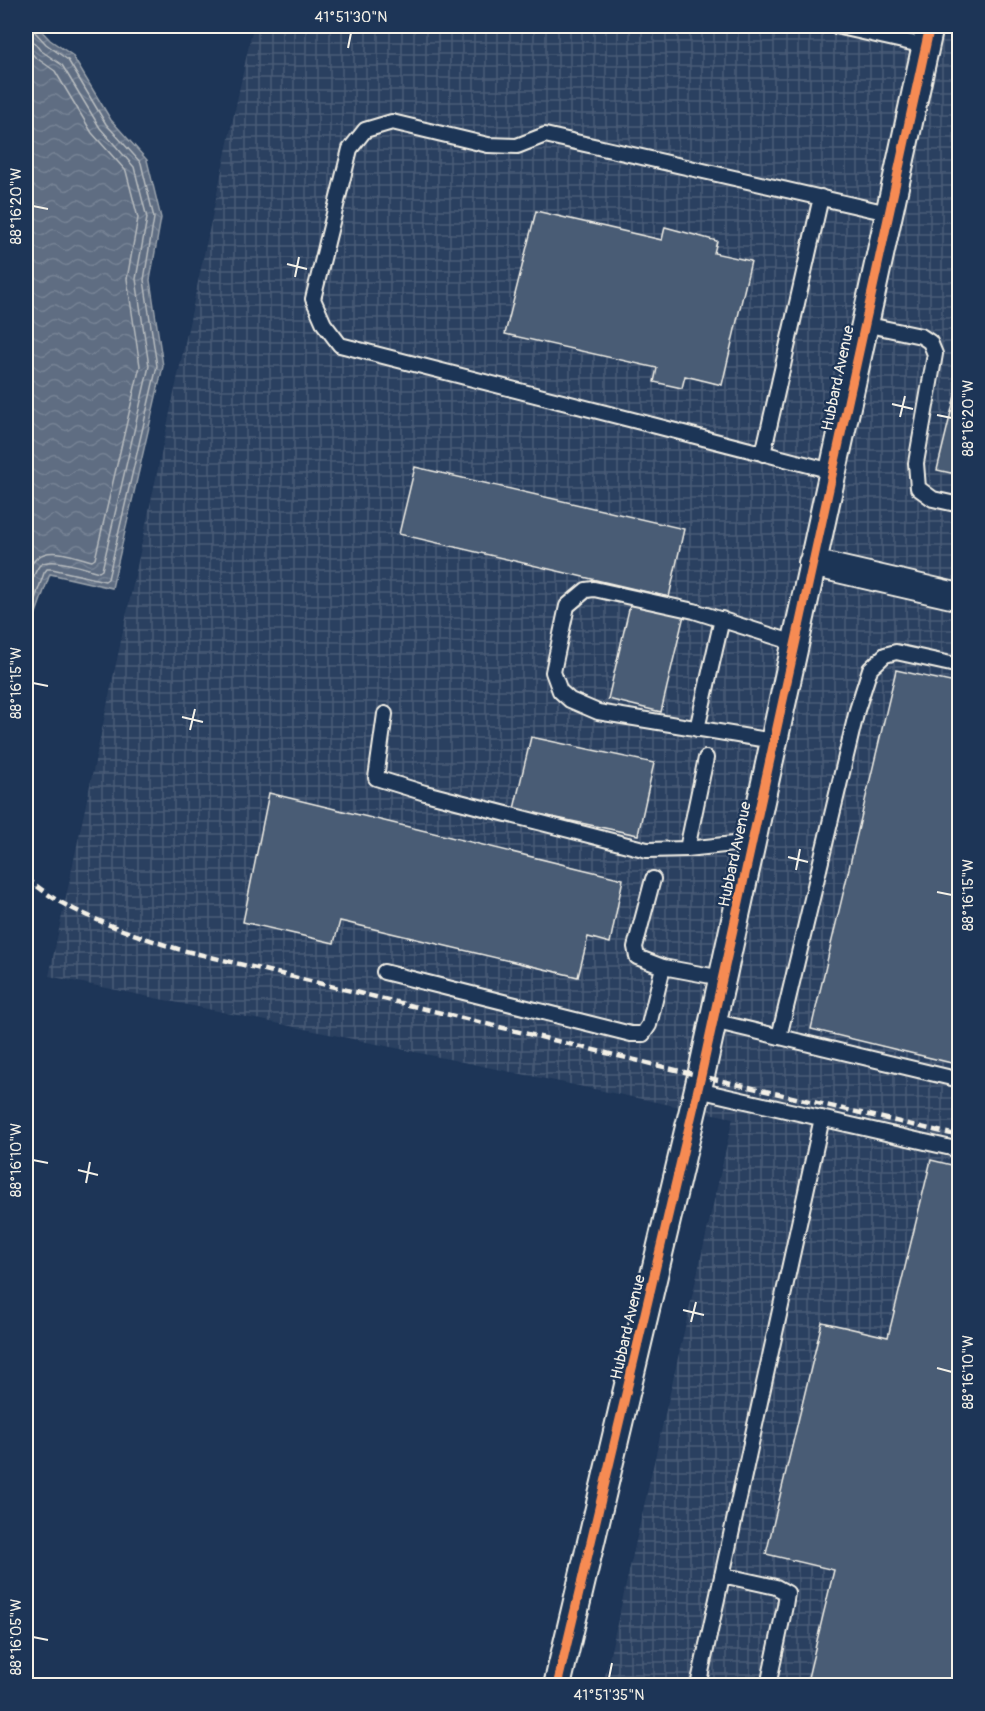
<svg xmlns="http://www.w3.org/2000/svg" width="985" height="1711" font-family="Pangolin,sans-serif">
	<style>
		.industrial { fill: url(#industrial-grid) }
		.water { fill: url(#water-waves); stroke: #9aa2ab; stroke-width: 1.5 }
		.lines { fill: none; stroke-linecap: round; stroke-linejoin: round }
		.shore { stroke: #b8bcbf; stroke-width: 1.5 }
		.building { fill: #485b74; stroke: #f4f1e8; stroke-width: 1.5 }
		.lane-casing { stroke: #f4f1e8; stroke-width: 18 }
		.street-casing { stroke: #f4f1e8; stroke-width: 30 }
		.lane { stroke: #1d3557; stroke-width: 14 }
		.street { stroke: #1d3557; stroke-width: 26 }
		.rail { stroke: #f4f1e8; stroke-width: 4.5; stroke-dasharray: 9 4.5; stroke-linecap: butt }
		.cycleway-casing { stroke: #1d3557; stroke-width: 13 }
		.cycleway { stroke: #f68b52; stroke-width: 9 }
		.ticks { fill: none; stroke: #f4f1e8; stroke-width: 2 }
		.labels { text-anchor: middle; stroke-width: 4.5; stroke-linejoin: round; paint-order: stroke }
		.street-label { font-size: 16px; fill: #f4f1e8; stroke: #1d3557 }
		.neatline { fill: none; stroke: #f4f1e8; stroke-width: 2 }
		.ticks-label { font-size: 15px; text-anchor: middle; fill: #f4f1e8 }
	</style>
	<defs>
		<pattern id="industrial-grid" width="8" height="8" patternUnits="userSpaceOnUse" patternTransform="scale(1.5)"><rect width="8" height="8" fill="#2a4060"/><path d="M0 4h8M4 0v8" fill="none" stroke="#4a5c77"/></pattern>
		<pattern id="water-waves" width="16" height="10" patternUnits="userSpaceOnUse" patternTransform="scale(1.5)"><rect width="16" height="10" fill="#5e6d82"/><path d="M0 5q4-4 8 0t8 0" fill="none" stroke="#768294"/></pattern>
	</defs>
	<rect width="100%" height="100%" fill="#1d3557"/>
	<filter id="ink" filterUnits="userSpaceOnUse"><feTurbulence type="fractalNoise" baseFrequency=".0167" numOctaves="2"/><feDisplacementMap in="SourceGraphic" scale="12" xChannelSelector="R" yChannelSelector="G"/><feConvolveMatrix kernelMatrix="1 2 1 2 8 2 1 2 1" color-interpolation-filters="sRGB"/></filter>
	<g filter="url(#ink)">
		<path class="industrial" d="M253,26H959V1685H603L733,1118L49,976Z"/>
		<path class="water" d="M26,26H37L50,40L72,55L111,120L147,160L161,218L150,280L163,366L112,588L50,574L26,641Z"/>
		<g class="lines">
			<path class="shore" d="M26,30L29,36L40,50L62,65L100,128L134,167L147,218L136,279L149,366L102,570L99,572C86,569 49,555 39,566C32,575 29,591 26,602
				M26,47L35,57L55,71L92,133L126,171L138,218L127,279L140,366L95,559L92,561C64,554 38,540 26,576
				M26,625L44,573L47,569H52L105,581L108,579L157,366L144,280L154,218L141,163L106,124L68,60L46,44L34,31L33,26"/>
		</g>
		<path class="building" d="M536,211L662,240L665,227L717,241L714,253L751,261L722,385L685,376L682,388L654,382L657,368L505,334Z
			M960,375V475L937,470Z
			M415,467L684,529L669,597L399,534Z
			M630,605L684,615L661,712L608,699Z
			M896,670L960,684V1065L811,1029Z
			M531,737L654,763L638,835L514,809Z
			M269,793L623,879L610,943L588,937L578,977L340,921L334,943L243,922Z
			M931,1160L960,1167V1686H806L834,1570L766,1554L822,1322L888,1337Z"/>
		<g class="lines">
			<defs>
				<path id="lane" d="M836,26L925,46
					M864,324L921,336L930,342L935,354L916,463L918,488L933,499L960,505
					M763,454L821,197
					M832,471L340,345L324,324L313,299L350,149L365,130L392,122L488,145L517,146L545,135L888,213
					M385,714L376,778L425,793L647,850L687,849L752,842
					M697,729L722,619
					M773,741L598,712L570,700L560,691L553,672L567,606L586,590L594,589L694,611L795,643
					M687,849L706,758
					M653,879L635,947L637,957L663,967L722,978
					M384,972L631,1034H643L649,1025L663,967
					M713,1021L960,1080
					M779,1037L857,710L870,669L885,655L896,652L960,666
					M698,1090L960,1150
					M722,1575L776,1587L787,1593L785,1606L768,1686
					M698,1686L822,1118"/>
				<path id="street" d="M812,563L960,597
					M557,1686L701,1076L930,26"/>
			</defs>
			<use href="#lane" class="lane-casing"/>
			<use href="#street" class="street-casing"/>
			<use href="#lane" class="lane"/>
			<use href="#street" class="street"/>
			<path class="rail" d="M26,878C37,886 48,895 60,902C97,922 137,936 178,949L701,1076L960,1136"/>
			<defs>
				<path id="cycleway" d="M557,1686L701,1076L930,26"/>
			</defs>
			<use href="#cycleway" class="cycleway-casing"/>
			<use href="#cycleway" class="cycleway"/>
		</g>
	</g>
	<path class="ticks" d="M348,48L351,33M33,206L48,209M287,264L307,269M295,277L299,257M892,404L913,409M937,415L952,418M900,417L905,396M33,683L48,686M182,717L203,722M190,730L195,709M788,857L808,862M796,870L800,849M937,892L952,895M33,1160L48,1163M78,1170L98,1175M86,1183L90,1162M683,1310L704,1315M691,1322L696,1302M937,1368L952,1372M33,1637L48,1640M609,1678L612,1663"/>
	<g class="labels">
		<g class="street-label">
			<text transform="translate(837 378) rotate(-78)" y="6">Hubbard Avenue</text>
			<text transform="translate(734 854) rotate(-78)" y="6">Hubbard Avenue</text>
			<text transform="translate(627 1327) rotate(-77)" y="6">Hubbard Avenue</text>
		</g>
	</g>
	<rect width="985" height="1711" fill="none" stroke="#1d3557" stroke-width="66"/>
	<rect x="33" y="33" width="919" height="1645" class="neatline"/>
	<g class="ticks-label">
		<text x="351" y="22">41°51'30"N</text>
		<text transform="translate(16 206) rotate(-90)" y="5">88°16'20"W</text>
		<text transform="translate(968 418) rotate(-90)" y="5">88°16'20"W</text>
		<text transform="translate(16 683) rotate(-90)" y="5">88°16'15"W</text>
		<text transform="translate(968 895) rotate(-90)" y="5">88°16'15"W</text>
		<text transform="translate(16 1160) rotate(-90)" y="5">88°16'10"W</text>
		<text transform="translate(968 1372) rotate(-90)" y="5">88°16'10"W</text>
		<text transform="translate(16 1637) rotate(-90)" y="5">88°16'05"W</text>
		<text x="609" y="1700">41°51'35"N</text>
	</g>
</svg>
